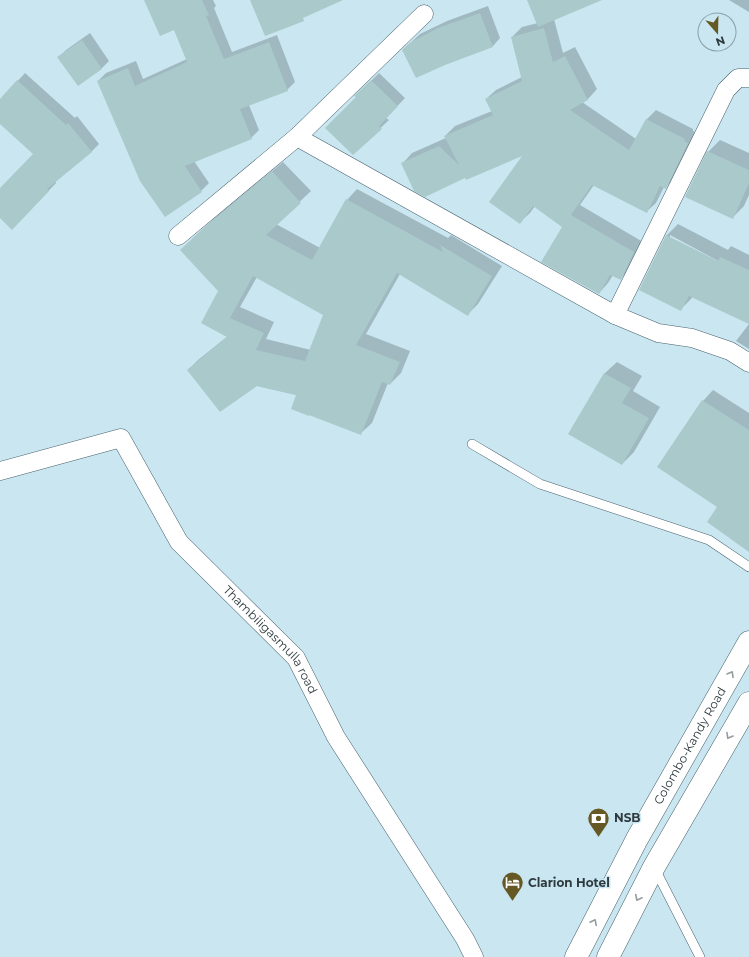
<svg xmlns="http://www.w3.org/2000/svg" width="749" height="957" font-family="Montserrat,sans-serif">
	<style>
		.shadow { fill: #0003; fill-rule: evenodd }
		.building { fill: #a9c9ca; fill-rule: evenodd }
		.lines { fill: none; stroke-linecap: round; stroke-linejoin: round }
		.service-casing { stroke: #48626c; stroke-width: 10 }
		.minor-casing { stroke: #48626c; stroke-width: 19 }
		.trunk-casing { stroke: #48626c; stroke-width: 23 }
		.service { stroke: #fff; stroke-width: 9 }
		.minor { stroke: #fff; stroke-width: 18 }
		.trunk { stroke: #fff; stroke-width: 22 }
		.oneway { stroke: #969c9e }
		.labels { text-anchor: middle; stroke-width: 3; stroke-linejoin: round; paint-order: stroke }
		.street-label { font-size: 12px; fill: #2e3a3e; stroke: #c9e6f1 }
		.poi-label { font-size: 12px; font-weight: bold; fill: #2e3a3e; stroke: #c9e6f1; text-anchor: start }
	</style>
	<rect width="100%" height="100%" fill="#c9e6f1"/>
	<path class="shadow" d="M145,0H213L216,6L214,8L232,52L277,35L295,82L287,90L249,105L259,130L251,138L194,161L209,183L201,191L98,81L106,73L136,61L143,79L187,59L174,29Z
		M528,0H585L554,19L563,53L575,47L597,89L588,99L582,102L636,139L646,120L656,110L693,129V131L697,133L675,178L665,188L664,187L656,203L646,212L594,185L580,205L643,242L630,269L620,279L613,275L608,283L599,293L563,227L535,206L530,213L520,222L525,154L465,177L403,163L412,153L446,138L445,136L455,126L492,111L486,99L496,90L522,77L512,37L522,27L538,23Z
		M729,0H749V12Z
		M488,6L500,38L493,46L445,64L403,50L420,34L447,21Z
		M90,33L109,61L101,69L59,57L66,50Z
		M25,73L75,118L77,116L99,144L92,151L55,181L56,183L20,221L0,217V190L34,154L0,123V100Z
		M379,73L405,98L386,118L389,120L353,154L357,97L356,96Z
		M720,140L749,153V195L744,206L733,217L708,152Z
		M283,162L311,191L276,224L320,248L347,200L357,189L448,238L451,235L502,266L478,304L468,314L400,274L366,334L410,351L401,373L390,384L388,383L372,423L361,433L297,395L188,370L198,360L228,336L220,291L192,239L218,215ZM257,277L324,315L311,350L266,339L274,322L240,307Z
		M678,224L728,250L731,246L749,255V323L693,296L691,299L680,310L641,289L667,235ZM670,235L722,263L721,265L670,238Z
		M749,324V349L736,341Z
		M617,362L642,376L633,391L660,407L634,452L622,464L569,434L605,373Z
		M713,390L749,413V551L719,507L703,401Z"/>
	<path class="building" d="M144,0H202L209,15L206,16L224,59L269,42L288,91L240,109L252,139L185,166L202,192L165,217L140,181L97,81L128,68L135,86L187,62L174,30L160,36Z
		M250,0H343L303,18L304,21L265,36Z
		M527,0H602L538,27Z
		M480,13L493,47L445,65L416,78L402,50L411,42L438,28Z
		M544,28L553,62L565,56L588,100L570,110L629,150L646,119L685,139L684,141L688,143L666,189L660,186L647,213L592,185L571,215L634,252L621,280L610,275L599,294L541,262L562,227L533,206L520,224L489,202L522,156L466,180L465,178L425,197L414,191L401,163L439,146L459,165L444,136L493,115L485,99L522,81L511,37Z
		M82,40L102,69L78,86L57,57Z
		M17,80L66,125L68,123L92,152L47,189L49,191L12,230L0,218V188L33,154L0,124V99Z
		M371,80L398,106L379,126L382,129L353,155L325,128L356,97L354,96Z
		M707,151L749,170V183L733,219L685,197Z
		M272,171L301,203L266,235L312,260L346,199L443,252L440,245L492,276L468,316L397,273L356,345L400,362L390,385L382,382L361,435L309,415V416L291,409L296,395L257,386L220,412L187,370L227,337L201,323L218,291L180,250L206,226ZM253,276L323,315L305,361L256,350L264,333L230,318Z
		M666,235L718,261L720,257L749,270V324L689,296L681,311L639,290Z
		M604,373L631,388L622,403L649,418L622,465L568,434Z
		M702,400L749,430V552L707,522L717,507L657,467Z"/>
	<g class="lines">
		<defs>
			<path id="service" d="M472,444L540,484L709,540L749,567
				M655,869L700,957"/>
			<g id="minor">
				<path d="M297,137L615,315L658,333L692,338L730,351L749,363"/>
				<path d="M178,236L297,137L424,14"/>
				<path d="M615,315L726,90L738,78H749"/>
				<path id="s1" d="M0,471L121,438L179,542L296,658L336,737L465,939L474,957"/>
			</g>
			<g id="trunk">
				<path id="s2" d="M576,957L637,839L749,642"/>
				<path d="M608,957L654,867L749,703"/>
			</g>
		</defs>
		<use href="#service" class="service-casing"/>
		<use href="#minor" class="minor-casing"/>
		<use href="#trunk" class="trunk-casing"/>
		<use href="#service" class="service"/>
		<use href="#minor" class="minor"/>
		<use href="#trunk" class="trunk"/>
	</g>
	<defs><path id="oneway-chevron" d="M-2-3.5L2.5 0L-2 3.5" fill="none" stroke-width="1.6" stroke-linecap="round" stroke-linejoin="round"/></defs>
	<g class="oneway">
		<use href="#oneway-chevron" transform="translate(731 674) rotate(-60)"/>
		<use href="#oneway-chevron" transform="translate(729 736) rotate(120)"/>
		<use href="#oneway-chevron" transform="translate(638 898) rotate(117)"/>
		<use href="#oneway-chevron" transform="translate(594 922) rotate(-63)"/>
	</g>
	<defs>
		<symbol id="bank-pin" viewBox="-11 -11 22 30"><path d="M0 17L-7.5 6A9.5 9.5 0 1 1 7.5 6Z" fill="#665825" stroke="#c9e6f1"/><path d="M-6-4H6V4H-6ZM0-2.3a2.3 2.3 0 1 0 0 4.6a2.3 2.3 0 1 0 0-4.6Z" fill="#fff"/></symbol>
		<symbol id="hotel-pin" viewBox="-11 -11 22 30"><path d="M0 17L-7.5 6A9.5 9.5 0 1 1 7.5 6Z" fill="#665825" stroke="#c9e6f1"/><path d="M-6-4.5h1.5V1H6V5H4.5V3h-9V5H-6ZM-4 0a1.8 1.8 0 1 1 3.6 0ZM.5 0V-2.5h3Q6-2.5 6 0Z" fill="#fff"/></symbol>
	</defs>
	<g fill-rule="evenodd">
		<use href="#bank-pin" x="586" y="806" width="25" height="34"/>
		<use href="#hotel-pin" x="500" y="870" width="25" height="34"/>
	</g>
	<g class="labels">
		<g class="street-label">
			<text dy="4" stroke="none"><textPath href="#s1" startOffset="379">Thambiligasmulla road</textPath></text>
			<text dy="4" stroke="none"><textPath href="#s2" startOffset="240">Colombo-Kandy Road</textPath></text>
		</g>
		<g class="poi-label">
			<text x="614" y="822">NSB</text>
			<text x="528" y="887">Clarion Hotel</text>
		</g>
	</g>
	<g transform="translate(717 32) rotate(160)"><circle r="19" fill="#c9e6f1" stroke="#8ba1a9"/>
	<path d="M0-3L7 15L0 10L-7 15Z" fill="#665825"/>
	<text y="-6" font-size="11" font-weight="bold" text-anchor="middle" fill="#2e3a3e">N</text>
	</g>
</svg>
